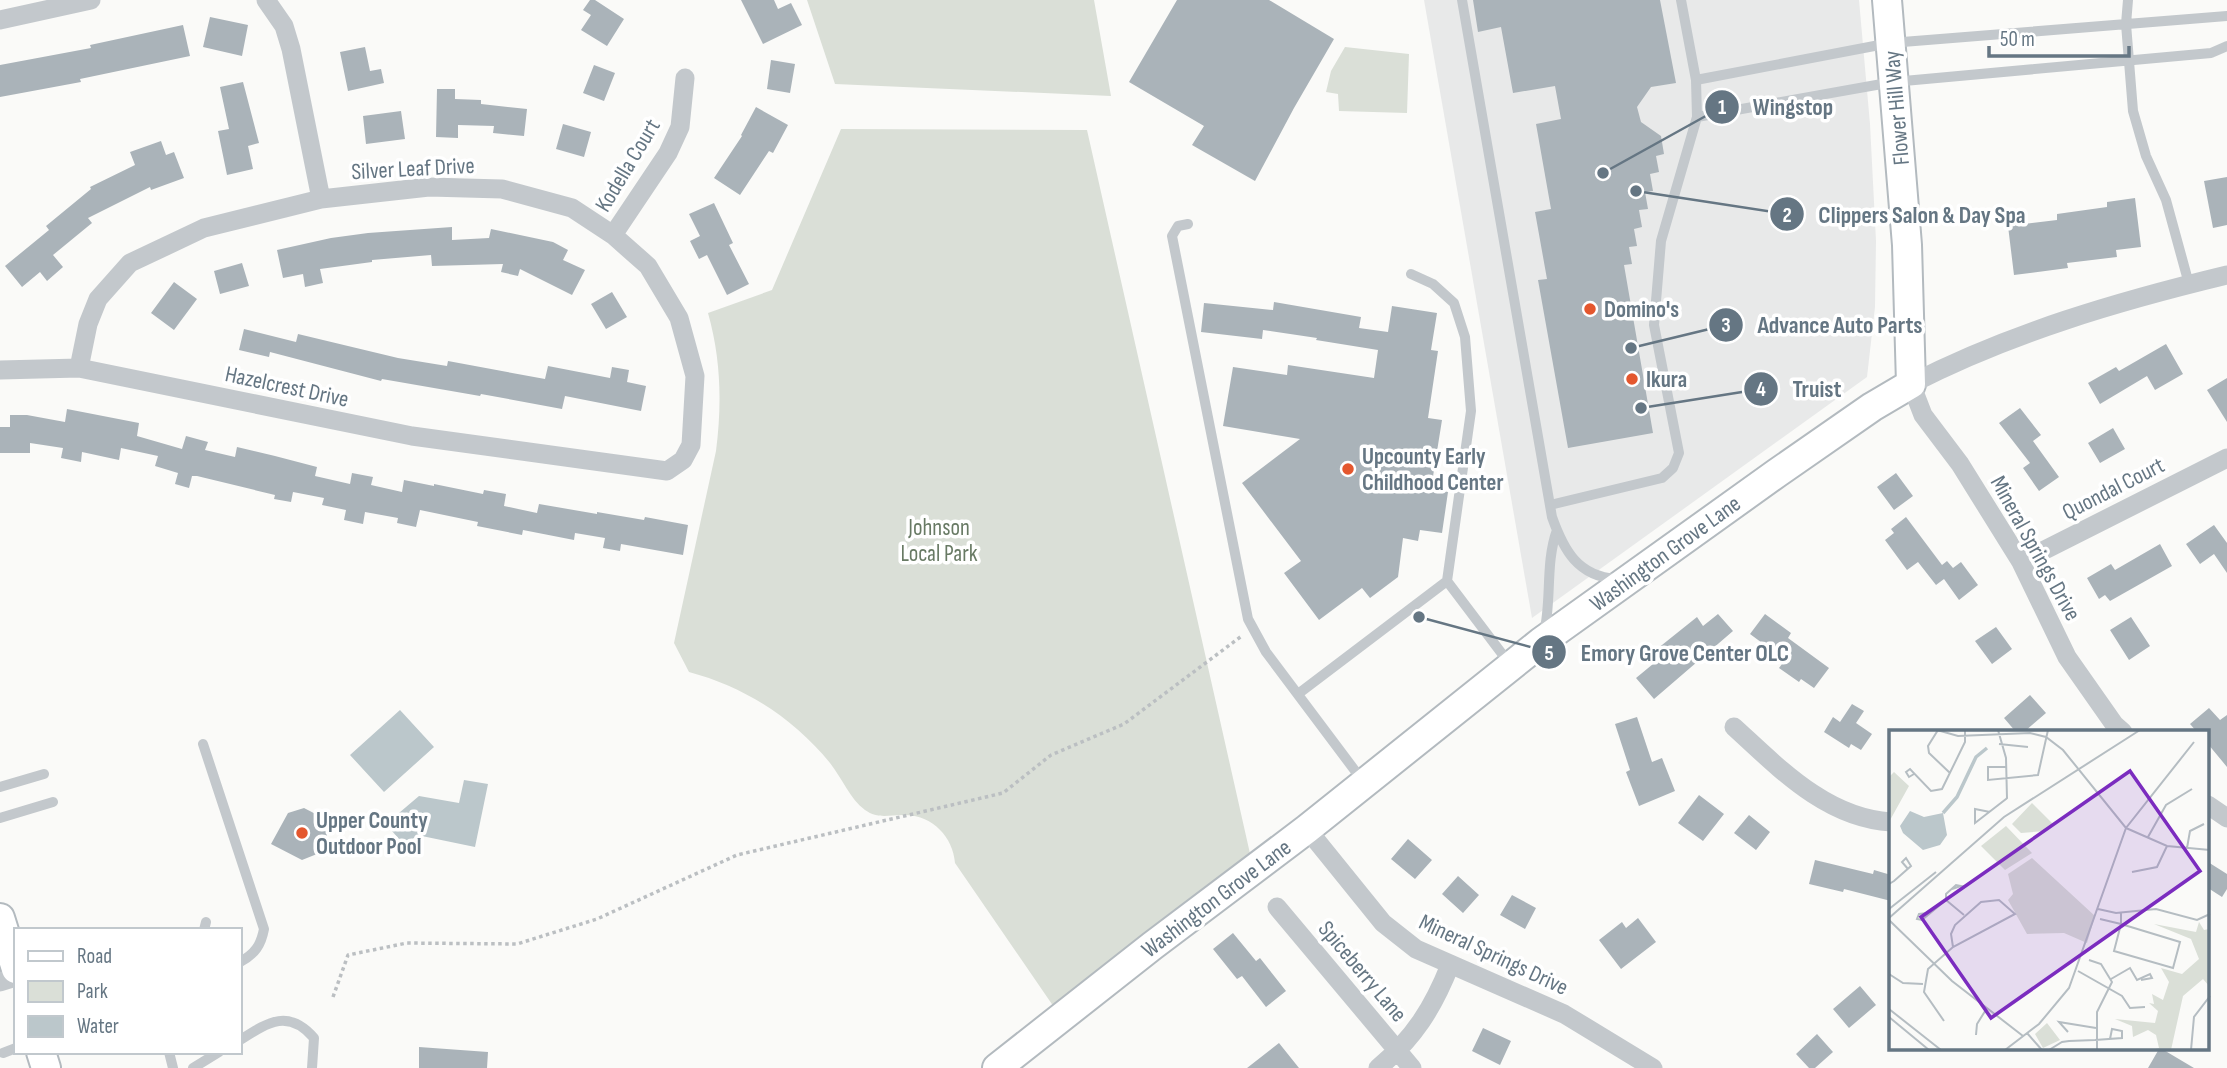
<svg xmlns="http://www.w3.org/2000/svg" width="2227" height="1068" font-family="'Sofia Sans Condensed',sans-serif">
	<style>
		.built { fill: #e8e9e9 }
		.green { fill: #dadfd7 }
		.water { fill: #bbc7cb }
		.building { fill: #aab3b9 }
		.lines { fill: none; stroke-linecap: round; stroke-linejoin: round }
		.secondary-casing { stroke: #b3babf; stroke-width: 32 }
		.path { stroke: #bbbfc2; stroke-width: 3.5; stroke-dasharray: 3.5 3.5; stroke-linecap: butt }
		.lane { stroke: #c3c8cc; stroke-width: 10 }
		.street { stroke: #c3c8cc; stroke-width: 19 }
		.secondary { stroke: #fff; stroke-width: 28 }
		.poi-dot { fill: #e4572e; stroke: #fff; stroke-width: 2.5 }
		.labels { text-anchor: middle; stroke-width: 7; stroke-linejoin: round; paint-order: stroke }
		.street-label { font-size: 23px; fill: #657683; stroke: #fff }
		.poi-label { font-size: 23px; font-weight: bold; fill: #657683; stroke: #fff; text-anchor: start }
		.park-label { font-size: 23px; fill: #687a64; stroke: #fff }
		.inset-river { fill: none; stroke: #bbc7cb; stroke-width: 3.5 }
		.inset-road { fill: none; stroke: #b5bdc2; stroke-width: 2 }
		.view { fill: #7b2cbf; fill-opacity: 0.15; stroke: #7b2cbf; stroke-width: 3.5 }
		.inset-edge { fill: none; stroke: #657683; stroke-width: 3.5 }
		.leader { fill: none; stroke: #657683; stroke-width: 2.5 }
		.callout-dot { fill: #657683; stroke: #fff; stroke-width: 2.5 }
		.mark-label { font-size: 21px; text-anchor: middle; font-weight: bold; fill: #fff }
		.callout-label { font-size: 24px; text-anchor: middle; font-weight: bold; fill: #657683; stroke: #fff; stroke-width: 7; stroke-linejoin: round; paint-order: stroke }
	</style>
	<rect width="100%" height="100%" fill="#fafaf8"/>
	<path class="built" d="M1424,0H1859L1870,124L1876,241L1875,307L1867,377L1532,618Z"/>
	<path class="green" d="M807,0H1094L1111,96L835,84Z
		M1345,47L1409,54L1407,113L1339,111L1338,94L1326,92L1331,71Z
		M841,129L1087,130L1251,858L1058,1013L955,863C953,837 933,816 906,815C891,814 879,820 865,810C850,799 842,778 830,763C793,718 745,687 689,672L674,643L716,451C722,404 721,359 708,313L772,290Z"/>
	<path class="water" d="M400,710L434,747L384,792L350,755Z
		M464,780L488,784L475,847L417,835L405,846L386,824L419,796L459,803Z"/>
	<path class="building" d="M590,0H595L624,19L607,46L581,30L591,15L583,10Z
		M741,0H774L778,9L791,3L802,25L763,44Z
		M1177,0H1269L1334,39L1294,108L1255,181L1192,145L1204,126L1129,82Z
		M1473,0H1660L1676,83L1651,87L1637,107L1641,122L1661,136L1664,154L1656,156L1659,172L1650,174L1653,191L1645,192L1648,209L1639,210L1642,227L1634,229L1637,246L1629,247L1632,264L1624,265L1653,433L1568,448L1538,280L1547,279L1535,212L1551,209L1536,124L1561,119L1555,86L1513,93L1501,27L1478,32Z
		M210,17L248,25L242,56L203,47Z
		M183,25L190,56L80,79L81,82L0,97V65L91,48L90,45Z
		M365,47L370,71L381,69L384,83L348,91L340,52Z
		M771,60L795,64L790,93L767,89Z
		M594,65L615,73L604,101L583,93Z
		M243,82L259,143L248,146L253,169L227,175L218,131L229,129L220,87Z
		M437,89H455V99L481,100V104L527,109L524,136L493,133L494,126L458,125V138L436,137Z
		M756,107L788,125L773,153L769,151L740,195L714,178L742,136L741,135Z
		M401,111L405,139L366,144L363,116Z
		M563,124L591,132L584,157L556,149Z
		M161,141L166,155L174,152L184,178L151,190L150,187L88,218L92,223L53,255L63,267L47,281L40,272L22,287L5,266L49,230L46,226L91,189L90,187L135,165L130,152Z
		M2227,177V225L2213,228L2204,181Z
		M2135,198L2141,247L2116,250L2117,257L2067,263L2068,268L2014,275L2008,226L2057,220V214L2107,207V202Z
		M714,203L733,243L729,245L749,284L727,295L707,255L699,259L690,241L700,236L689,214Z
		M452,227V240L489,238L491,229L553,242L568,250L563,260L585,270L572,295L520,269L518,276L501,272L503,264L432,266L431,255L372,260V262L320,269L323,283L305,287L303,274L283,278L277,250L331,238L368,233Z
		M242,263L249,286L220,294L214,271Z
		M174,282L197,299L174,330L151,313Z
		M612,292L627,317L606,329L591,304Z
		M1274,302L1361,317L1359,328L1388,332L1392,306L1437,313L1431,350L1438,351L1428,418L1442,420L1431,489L1448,492L1442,533L1420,530L1418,541L1403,538L1398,577L1370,598L1362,588L1319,620L1284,573L1301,561L1242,483L1300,439L1223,426L1233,367L1287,375L1288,365L1374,378L1378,350L1316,340L1317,338L1263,330L1262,339L1201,332L1204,303L1273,310Z
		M244,329L296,342L298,334L398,358L447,366L448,361L545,379L548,366L610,378L612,367L629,370L627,382L646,386L641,411L565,396L562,409L481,394L480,396L382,379L381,381L270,352L269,357L239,350Z
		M2166,344L2183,374L2155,390L2147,376L2100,404L2088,383L2116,367L2119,371Z
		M2227,378V422L2207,390Z
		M2020,408L2041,435L2033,441L2059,477L2039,491L2023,468L2030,463L1999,423Z
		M67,409L139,423L137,436L182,449L186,436L208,442L205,450L235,457L237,447L275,456L317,467L315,476L350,484L352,473L373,477L371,485L402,492L404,480L434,486V484L483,494L484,490L506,494L504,506L537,513L539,504L597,514V512L644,520L645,517L688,525L683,555L621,544L620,551L603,548L605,538L575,533L574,540L523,530L522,535L477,526L478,522L420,510L416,527L397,523L398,518L365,512L363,524L344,520L346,510L322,505L324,498L293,492L291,502L274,499L275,495L197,476H192L189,488L175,484L178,473L155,466L158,456L121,448L119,460L82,452L81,462L61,458L63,448L30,443V453H0V427H10V415H27L65,422Z
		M2113,428L2125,449L2100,463L2088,443Z
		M1896,473L1913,496L1894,510L1877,487Z
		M1906,517L1942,565L1947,561L1953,568L1961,562L1978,585L1959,600L1944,579L1936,585L1918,562L1907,570L1885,540L1894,533L1891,529Z
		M2214,525L2227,543V573L2214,554L2200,564L2186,544Z
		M2160,544L2172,566L2110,601L2105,595L2099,599L2087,578L2111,564L2115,570Z
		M1718,614L1733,631L1654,699L1636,678L1653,664L1647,657L1697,617L1703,626Z
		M1765,614L1791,633L1788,638L1829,668L1814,688L1801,679L1799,682L1779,668L1785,660L1750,634Z
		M2131,617L2150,646L2129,660L2110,630Z
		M1996,627L2012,649L1992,664L1975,641Z
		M2030,695L2046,713L2024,732H2016L2004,718Z
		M1852,704L1864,711L1856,723L1872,734L1861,750L1851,744L1849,748L1824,732L1833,717L1840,722Z
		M2209,708L2220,720L2227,715V767L2208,744V732H2197L2190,724Z
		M1637,717L1652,762L1662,758L1675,791L1639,806L1626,772L1630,770L1615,724Z
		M1699,795L1724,814L1703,841L1678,823Z
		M304,808L333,823L317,854L302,860L271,844L288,813Z
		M1749,815L1770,832L1756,850L1734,833Z
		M1408,839L1432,860L1415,879L1391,859Z
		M1815,860L1873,874L1874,870L1891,875V901L1844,889L1843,892L1809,884Z
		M2208,862L2227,874V889L2222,897L2208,888Z
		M1458,876L1479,895L1463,913L1442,894Z
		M1512,895L1536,908L1525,929L1500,915Z
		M1638,918L1656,942L1621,969L1599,940L1622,922L1626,928Z
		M1233,933L1256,961L1260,958L1286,991L1266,1007L1242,976L1237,979L1213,949Z
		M1860,986L1876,1005L1849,1028L1833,1009Z
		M1483,1028L1511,1041L1500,1065L1472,1051Z
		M1817,1034L1833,1052L1815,1068H1809L1796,1054Z
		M1279,1043L1299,1068H1247Z
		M419,1047L488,1052L487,1068H419Z
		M2159,1049H2162L2194,1068H2148Z"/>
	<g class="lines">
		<defs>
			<path id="secondary" d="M0,918L16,969
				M41,1052L46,1068
				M997,1068L1152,946L1307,829L1541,642L1777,473L1872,407L1911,384L1907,245L1887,0"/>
		</defs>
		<use href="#secondary" class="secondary-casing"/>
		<path class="path" d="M333,997L348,955L407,943L517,944L597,919L737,855L1003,793L1051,755L1124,724L1243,635"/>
		<path class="lane" d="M1462,0L1552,517C1564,551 1578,576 1616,579
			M2128,0L2126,24L2133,111L2146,156L2166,200L2189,284
			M1696,80L1890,43L2227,16
			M1697,117L1893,82L2211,53L2227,46
			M1188,224L1178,226L1172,236L1248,619L1266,652L1362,780
			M1411,274L1433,284L1454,303L1465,337L1471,411L1447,581
			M1550,505L1662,478L1673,468L1679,453L1654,325L1661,241L1697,117L1696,80L1681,0
			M1544,633C1552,600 1545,563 1557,530
			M1298,694L1447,581L1509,663
			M203,744L264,929C261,945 255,954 240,962
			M0,787L44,774
			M0,818L53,802
			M204,930L206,922
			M240,1040C267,1023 288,1008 314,1038L312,1068
			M169,1052L173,1068
			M3,1053L16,1048
			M193,1068L219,1052"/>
		<path class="street" d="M266,0L284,26L291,49L321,199
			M0,20L91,0
			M613,235L668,153L680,127L685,78
			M0,370L79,368L412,436L667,471L683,460L691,445L695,376L679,318L648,266L613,235L572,208L502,189L429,187L321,199L204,228L130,263L98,299L88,324L79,368
			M2021,562L2227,458
			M1734,727C1779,768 1826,818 1891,822
			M2123,732L2114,724L2067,657L2021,562L1960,464L1923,415L1911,384C2010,333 2119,301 2227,275
			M2208,805L2227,818
			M1307,829L1383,923L1416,949L1564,1014L1653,1068
			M1277,907L1412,1068
			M0,982L16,977
			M1378,1068C1414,1038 1433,1008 1450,965"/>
		<use href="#secondary" class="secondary"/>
	</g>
	<g class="poi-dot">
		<circle cx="1590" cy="309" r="7"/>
		<circle cx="1632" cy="379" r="7"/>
		<circle cx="1348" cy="469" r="7"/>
		<circle cx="302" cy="833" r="7"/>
	</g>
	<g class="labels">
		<g class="street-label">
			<text transform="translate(1896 108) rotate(-95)" y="8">Flower Hill Way</text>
			<text transform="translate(627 165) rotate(-59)" y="8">Kodella Court</text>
			<text transform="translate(413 168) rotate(-3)" y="8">Silver Leaf Drive</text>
			<text transform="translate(287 386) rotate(12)" y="8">Hazelcrest Drive</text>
			<text transform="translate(2113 488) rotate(-27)" y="8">Quondal Court</text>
			<text transform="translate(2036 548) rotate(61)" y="8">Mineral Springs Drive</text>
			<text transform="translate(1665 553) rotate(-36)" y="8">Washington Grove Lane</text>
			<text transform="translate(1216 898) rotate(-37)" y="8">Washington Grove Lane</text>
			<text transform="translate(1494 954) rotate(25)" y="8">Mineral Springs Drive</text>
			<text transform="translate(1363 971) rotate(50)" y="8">Spiceberry Lane</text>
		</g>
		<g class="poi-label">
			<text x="1604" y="317">Domino's</text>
			<text x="1646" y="387">Ikura</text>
			<text x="1362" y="464">Upcounty Early<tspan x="1362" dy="26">Childhood Center</tspan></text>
			<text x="316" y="828">Upper County<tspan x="316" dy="26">Outdoor Pool</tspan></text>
		</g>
		<g class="park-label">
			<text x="939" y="535">Johnson<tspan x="939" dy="26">Local Park</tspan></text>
		</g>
	</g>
	<g transform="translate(1889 730)">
		<rect width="320" height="320" fill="#fafaf8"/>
		<path d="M5,42L20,56L0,92V47ZM143,73L164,94L157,101L132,103L123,94ZM117,96L143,123L116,140L92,116ZM143,128L206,186L198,213L175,203L138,204L119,170L124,164L119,144ZM310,192L315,200L320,199V256L314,249L294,266L282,320H262L270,318L267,305L259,300L244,307L243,296L226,289L266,293L269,281L260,273L265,274L263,264L274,270L280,252L272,238L293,244L310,229L302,209L265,194L307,202ZM158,293L171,310L154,318L146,304Z" fill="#dadfd7"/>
		<path d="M21,81L35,87L54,83L58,105L51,115L34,120L14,103L11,96Z" fill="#bbc7cb"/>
		<path class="inset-river" d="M54,83L68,67L87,27L98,18"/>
		<path class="inset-road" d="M48,0L69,6L141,3L157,7L174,20L237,98M49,0L39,16L40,23L61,43M110,14L139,17M118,37H99V50L149,45L159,0M25,44L20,47L17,42L21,39L42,61L53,59L76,12V0M101,82L86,79V93L117,69L118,68L117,28L109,0M237,98L278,116L321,120M259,107L277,75L303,59M298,118L301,101L315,94M243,142L268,137L278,116M0,154L5,151L22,136L17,128L13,132L19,139M57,170V164L67,155L72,156L63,159M0,179L47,142M209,179L227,183L267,179L308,190L321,184M39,183L30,184L28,189L33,190L57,170L75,185M0,188L115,87L251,0M211,189L232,194L291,212L284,238L225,221L232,194V183M0,190L63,251L134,306M200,230L212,234L223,252L208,282V320M189,241L233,266L241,278L256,277M0,244L14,253L34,254M222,249L241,238L248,250L261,244L263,248L252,250M0,279L52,320M0,287L40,320M55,291L35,262L39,239L64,217L126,184L110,170L92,172L66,195L62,204L64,217M179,302L170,292L207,298M138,303L153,320M87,305L88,294L98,278M116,320L150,294L180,258L237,98L305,12M160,320L173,312L180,311L206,310L233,308V301L223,299L221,309M302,320L305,287L321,266"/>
		<path class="view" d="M241,41L311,141L102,288L32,187Z"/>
		<rect width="320" height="320" class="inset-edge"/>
	</g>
	<path class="leader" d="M1603 173L1722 107M1636 191L1787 214M1631 348L1726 325M1641 408L1761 389M1419 617L1549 652"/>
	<g class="callout-dot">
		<circle cx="1603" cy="173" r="7"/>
		<circle cx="1636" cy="191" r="7"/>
		<circle cx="1631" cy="348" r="7"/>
		<circle cx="1641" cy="408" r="7"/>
		<circle cx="1419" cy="617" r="7"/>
		<circle cx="1722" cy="107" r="18"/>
		<circle cx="1787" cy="214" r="18"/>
		<circle cx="1726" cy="325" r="18"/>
		<circle cx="1761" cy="389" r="18"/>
		<circle cx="1549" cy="652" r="18"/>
	</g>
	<g class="mark-label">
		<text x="1722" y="114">1</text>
		<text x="1787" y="222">2</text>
		<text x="1726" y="332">3</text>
		<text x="1761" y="396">4</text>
		<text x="1549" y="660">5</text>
	</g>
	<g class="callout-label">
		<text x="1793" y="115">Wingstop</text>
		<text x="1922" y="223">Clippers Salon &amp; Day Spa</text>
		<text x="1840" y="333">Advance Auto Parts</text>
		<text x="1817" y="397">Truist</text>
		<text x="1685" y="661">Emory Grove Center OLC</text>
	</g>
	<rect x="14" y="928" width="228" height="126" fill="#ffffff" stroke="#c1c8cd" stroke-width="2"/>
	<rect x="28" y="951" width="35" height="10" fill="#ffffff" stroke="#c1c8cd" stroke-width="2"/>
	<text x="77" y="963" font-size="21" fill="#657683">Road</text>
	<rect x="28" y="981" width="35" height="21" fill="#dadfd7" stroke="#c1c8cd" stroke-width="2"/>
	<text x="77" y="998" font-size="21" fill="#657683">Park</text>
	<rect x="28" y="1016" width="35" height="21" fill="#bbc7cb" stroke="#c1c8cd" stroke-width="2"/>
	<text x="77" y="1033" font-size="21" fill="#657683">Water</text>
	<path d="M1989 46v10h140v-10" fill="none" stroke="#657683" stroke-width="3.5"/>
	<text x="2000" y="46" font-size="21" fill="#657683" stroke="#ffffff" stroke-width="5" paint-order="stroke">50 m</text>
</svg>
